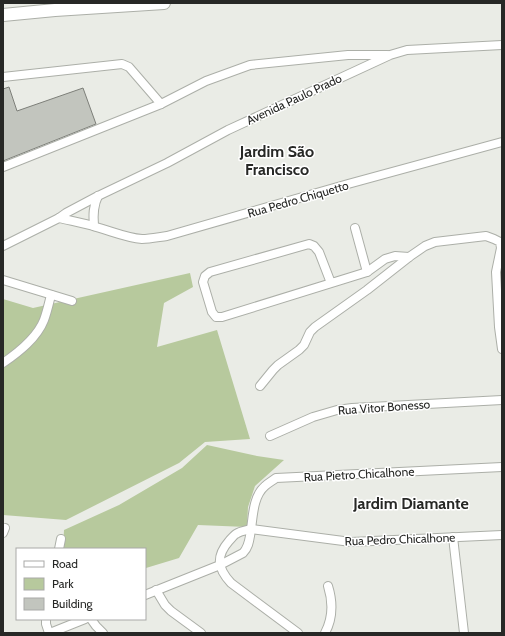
<svg xmlns="http://www.w3.org/2000/svg" width="505" height="636" font-family="Cabin,sans-serif">
<style>
.green{fill:#b7c99d}
.building{fill:#c2c5be;stroke:#7d7f79}
.lines{fill:none;stroke-linecap:round;stroke-linejoin:round}
.minor-casing{stroke:#acafa8;stroke-width:10}
.highway-casing{stroke:#acafa8;stroke-width:14}
.minor{stroke:#fff;stroke-width:8}
.highway{stroke:#fff;stroke-width:12}
.labels{text-anchor:middle;dominant-baseline:central;stroke-width:3;stroke-linejoin:round;paint-order:stroke}
.street-label{font-size:12px;fill:#272826;stroke:#fff}
.district-label{font-size:16px;font-weight:bold;fill:#272826;stroke:#fff}
</style>
<rect width="100%" height="100%" fill="#eaece6"/>
<!-- green -->
<g class="green">
<polygon points="190,273 193,287 164,303 157,347 217,330 250,439 205,442 179,463 66,520 3,515 3,299 33,308"/>
<polygon points="207,445 257,456 284,460 255,486 248,507 247,527 198,525 179,558 146,568 145,570 145,549 63,549 64,530 119,505 182,468"/>
</g>
<!-- building -->
<polygon class="building" points="9,87 17,111 83,88 96,124 3,161 3,89"/>
<g class="lines">
<defs>
<g id="minor">
<polyline points="3,77 122,64 129,67 161,104"/>
<polyline points="3,167 161,104 206,81 250,65 348,55 387,55"/>
<path d="M59,218C71,221 84,223 96,227C111,231 127,238 142,239C150,239 159,237 167,236L348,184L502,142"/>
<path d="M94,226C93,215 93,206 98,196"/>
<polyline points="355,228 367,272"/>
<polyline points="3,246 59,218 66,213 98,196 167,163 228,130 390,55 407,50 502,45"/>
<polyline points="3,280 72,301"/>
<polyline points="331,283 319,252 314,246 309,244 210,272 205,276 203,282 212,312 216,317 222,317 367,272 385,259 395,256 409,257"/>
<path d="M3,363C19,352 37,338 44,320C47,312 49,303 51,295"/>
<polyline points="260,386 273,370 278,365 299,350 304,345 310,332 315,327 367,290 409,257 425,246 435,242 486,236 494,239 500,242 501,248 496,272 499,327 502,349"/>
<polyline points="270,436 313,417 337,410 352,408 502,400"/>
<polyline points="3,533 5,528"/>
<polyline points="453,537 464,633"/>
<polyline points="59,549 61,539"/>
<polyline points="156,590 165,605 171,611 201,633"/>
<path d="M145,595L220,565L243,553C248,548 249,542 250,536C253,520 252,497 265,486C268,483 272,481 276,478L502,467"/>
<polyline points="46,619 46,624 49,633"/>
<polyline points="91,619 96,626 103,633"/>
<polyline points="50,633 85,619"/>
<path d="M298,633L231,583C217,568 216,556 229,541C231,539 234,535 236,534C240,531 247,530 251,529L351,542L502,535"/>
<path d="M325,633C333,618 333,602 328,586"/>
</g>
<polyline id="highway" points="3,15 55,10 164,3"/>
</defs>
<!-- minor casing -->
<use href="#minor" class="minor-casing"/>
<!-- highway casing -->
<use href="#highway" class="highway-casing"/>
<!-- minor -->
<use href="#minor" class="minor"/>
<!-- highway -->
<use href="#highway" class="highway"/>
</g>
<g class="labels">
<!-- street labels -->
<g class="street-label">
<text transform="translate(294 99) rotate(-25)">Avenida Paulo Prado</text>
<text transform="translate(298 199) rotate(-16)">Rua Pedro Chiquetto</text>
<text transform="translate(384 407) rotate(-4)">Rua Vitor Bonesso</text>
<text transform="translate(359 474) rotate(-3)">Rua Pietro Chicalhone</text>
<text transform="translate(400 539) rotate(-2)">Rua Pedro Chicalhone</text>
</g>
<!-- district labels -->
<g class="district-label">
<text x="277" y="151">Jardim São<tspan x="277" dy="18">Francisco</tspan></text>
<text x="411" y="503">Jardim Diamante</text>
</g>
</g>
<!-- border -->
<rect width="505" height="636" fill="none" stroke="#272826" stroke-width="8"/>
<!-- legend -->
<rect x="16" y="548" width="130" height="72" fill="#ffffff" stroke="#a9a9a8"/>
<rect x="24" y="561" width="20" height="6" fill="#ffffff" stroke="#a9a9a8"/>
<text x="52" y="568" font-size="12" fill="#272826">Road</text>
<rect x="24" y="578" width="20" height="12" fill="#b7c99d" stroke="#a9a9a8"/>
<text x="52" y="588" font-size="12" fill="#272826">Park</text>
<rect x="24" y="598" width="20" height="12" fill="#c2c5be" stroke="#a9a9a8"/>
<text x="52" y="608" font-size="12" fill="#272826">Building</text>
</svg>
